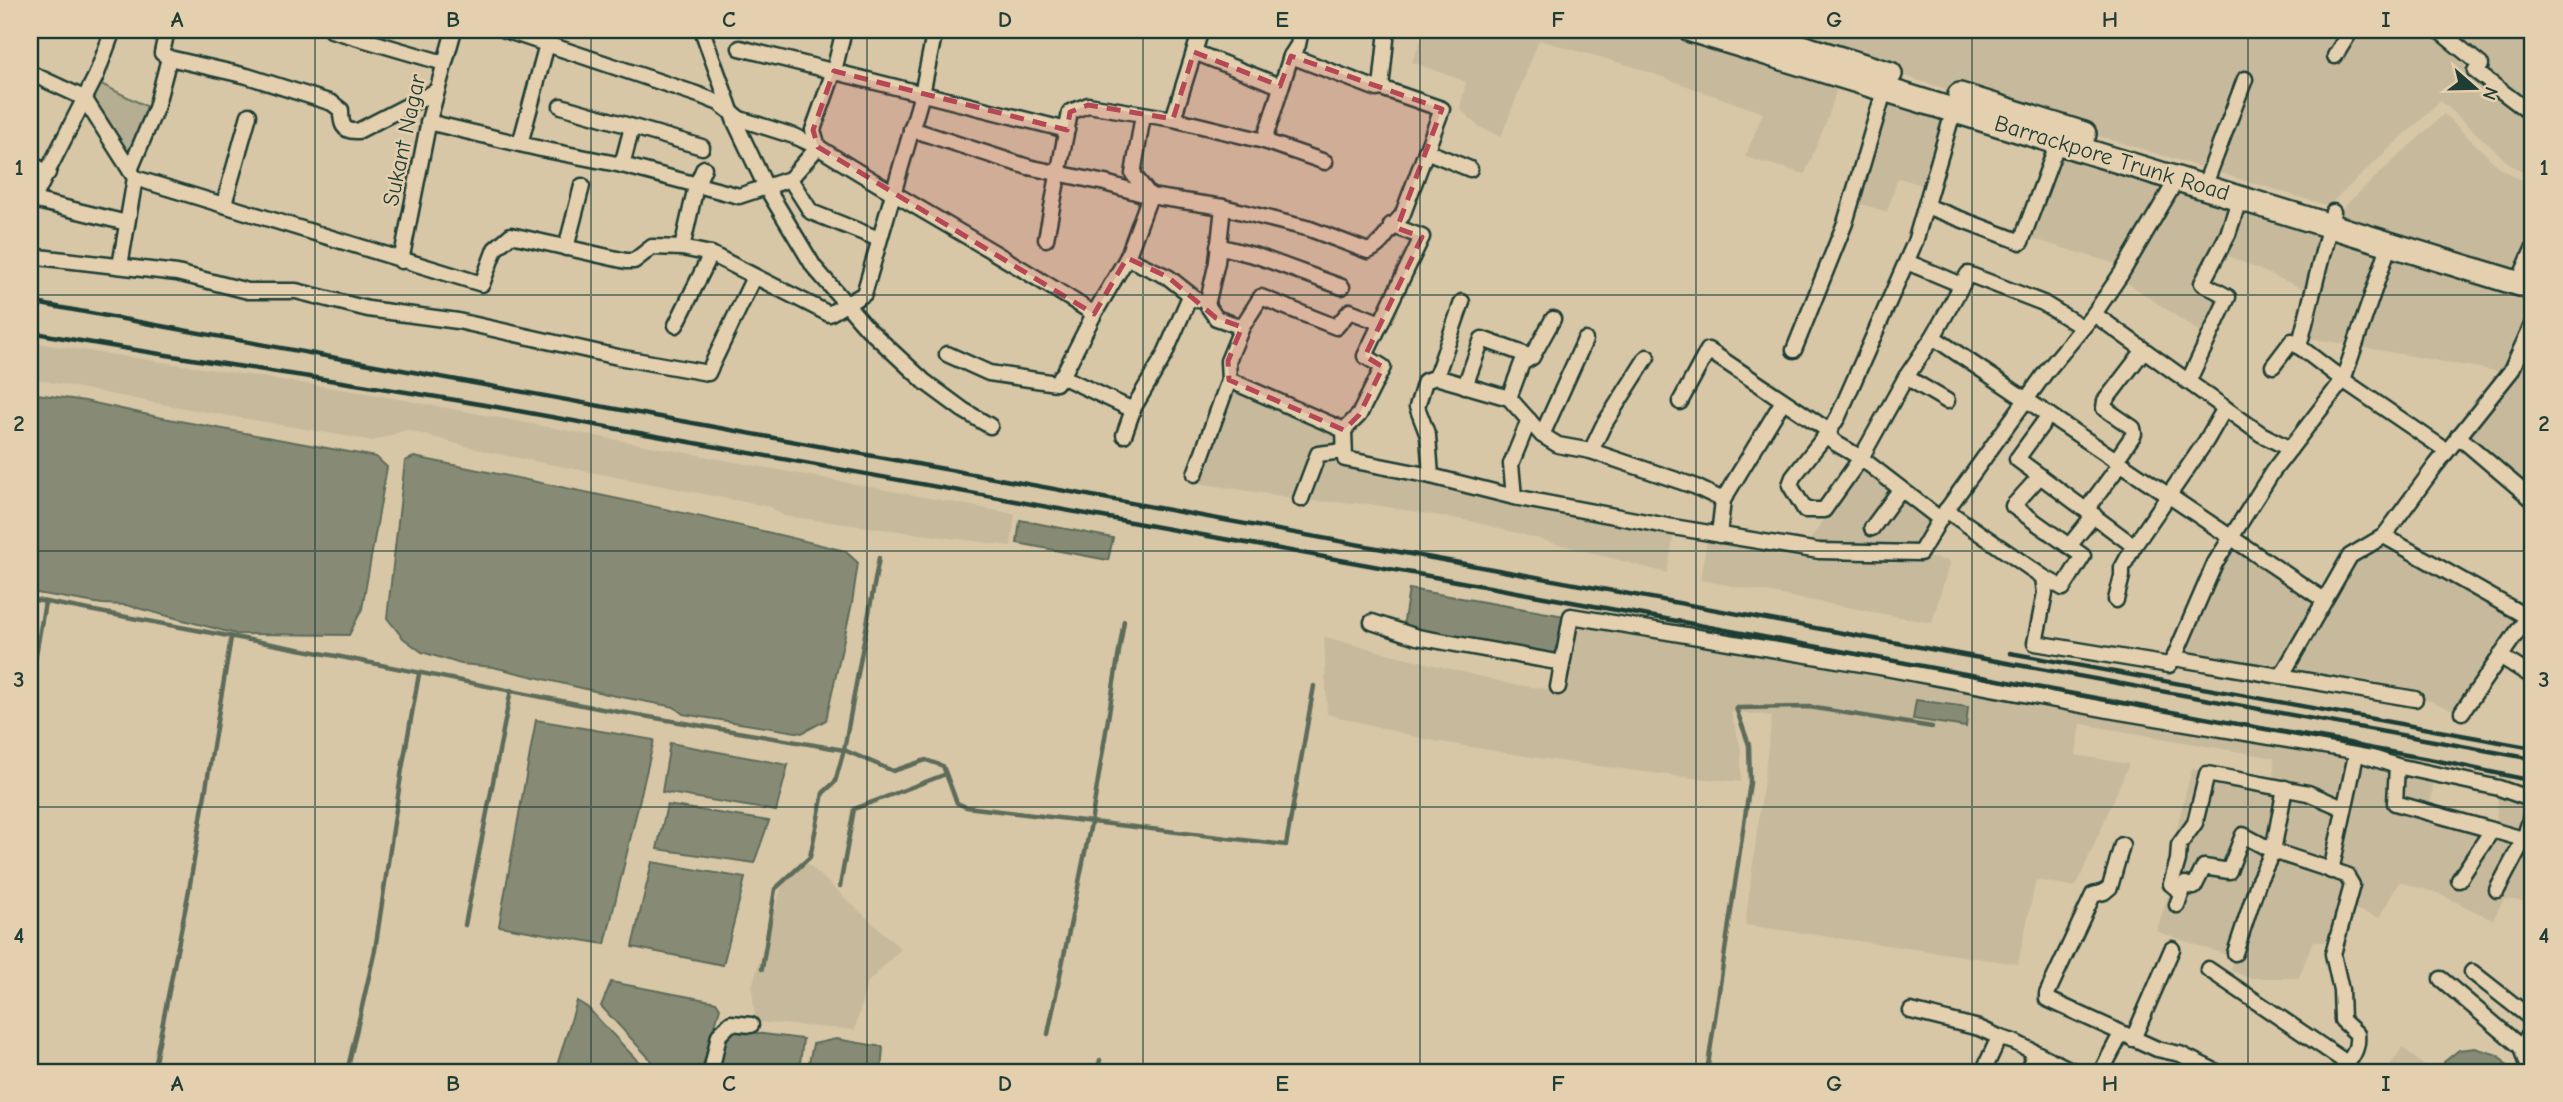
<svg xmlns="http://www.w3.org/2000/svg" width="2563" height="1102" font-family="'Comic Neue',sans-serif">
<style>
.built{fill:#c7ba9c}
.green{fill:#b6ae92;stroke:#6a7663;stroke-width:2}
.water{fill:#878b74;stroke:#5d6c5a;stroke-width:2}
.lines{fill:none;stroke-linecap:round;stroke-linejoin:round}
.stream{stroke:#5d6c5a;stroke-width:4.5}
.street-casing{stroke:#1f3d34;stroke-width:19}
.primary-casing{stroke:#1f3d34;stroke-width:28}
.street{stroke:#e4d0ae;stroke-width:14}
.primary{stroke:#e4d0ae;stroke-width:23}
.rail{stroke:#1f3d34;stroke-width:4.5}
.marked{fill:#b64755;fill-opacity:0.2;stroke:#b64755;stroke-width:5;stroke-dasharray:14 9;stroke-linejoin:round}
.grid{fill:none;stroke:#1f3d34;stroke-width:2;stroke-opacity:0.55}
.labels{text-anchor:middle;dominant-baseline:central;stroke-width:5;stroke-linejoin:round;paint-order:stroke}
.street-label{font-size:23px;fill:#1f3d34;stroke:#e4d0ae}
.neatline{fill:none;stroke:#1f3d34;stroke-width:2.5}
.grid-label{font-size:23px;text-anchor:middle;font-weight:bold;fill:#1f3d34}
</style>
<rect width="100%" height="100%" fill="#d8c7a7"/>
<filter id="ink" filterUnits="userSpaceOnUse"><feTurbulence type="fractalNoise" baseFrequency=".0143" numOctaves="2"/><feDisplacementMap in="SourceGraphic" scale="14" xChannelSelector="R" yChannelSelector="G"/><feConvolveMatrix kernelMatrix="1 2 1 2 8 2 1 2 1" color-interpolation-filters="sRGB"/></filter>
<g filter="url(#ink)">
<!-- built -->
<g class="built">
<polygon points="1425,30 1712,30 1842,70 1829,115 1805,174 1745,157 1763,113 1634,67 1539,40 1501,137 1479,127 1460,109 1466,82 1412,62"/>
<polygon points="1753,30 2533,30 2533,179 2511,165 2441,101 2328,206"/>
<polygon points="1891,87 1952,104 1925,186 1898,178 1887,212 1857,203"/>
<polygon points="2444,114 2501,169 2533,187 2533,248 2521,276 2533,280 2533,316 2507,373 2304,337 2340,210"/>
<polygon points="2065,138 2175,170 2122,266 2030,238"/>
<polygon points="2186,174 2327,216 2308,291 2217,251 2200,284 2224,297 2207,337 2120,278"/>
<polygon points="2533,333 2533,493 2467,439"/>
<polygon points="30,342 361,392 1015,514 1011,546 784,516 770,507 487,452 406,430 373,441 155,403 30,378"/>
<polygon points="1230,386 1340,432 1343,463 1674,534 1667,573 1475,522 1369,504 1312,501 1198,483"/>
<polygon points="1860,463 1935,520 1914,555 1950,561 1932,623 1700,580 1707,538 1802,552"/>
<polygon points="2385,540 2520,618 2459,712 2416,696 2181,654 2218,569 2232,545 2327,605 2354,558"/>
<polygon points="1574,620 2348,756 2347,773 2322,873 2344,881 2334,927 2329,943 2313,941 2299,978 2250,978 2231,971 2232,957 2156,931 2169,893 2163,883 2192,768 2273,780 2274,758 2081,724 2076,755 2129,764 2076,887 2036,880 2018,964 1745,925 1772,716 1731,712 1741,748 1741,782 1682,777 1537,758 1428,740 1327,714 1324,637 1510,684 1555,690"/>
<polygon points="2360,761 2434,779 2428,819 2495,836 2498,795 2533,804 2533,893 2529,902 2504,899 2493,920 2437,893 2399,882 2379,918 2349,907 2357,880 2332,867"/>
<polygon points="807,863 901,949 867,983 855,1030 755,1022 752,986 782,885"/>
<polygon points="2403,1047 2431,1072 2385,1072"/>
</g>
<!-- green -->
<polygon class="green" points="97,82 152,109 129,163 89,99"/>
<!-- water -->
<g class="water">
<polygon points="30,393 85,401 158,417 376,457 387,467 362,609 349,635 236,634 126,605 102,604 30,592"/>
<path d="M414,457C558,486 702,515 845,551L858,563L852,603L826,720L802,733L683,714L674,707L611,695L493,667L461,664L422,652L403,638L387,618L405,461Z"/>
<polygon points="1020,520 1113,538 1108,560 1017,543"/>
<polygon points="1409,589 1565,616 1558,655 1403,627"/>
<polygon points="1916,700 1968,707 1966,727 1913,719"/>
<polygon points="536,720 654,740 605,944 499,926"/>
<polygon points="670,743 788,765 776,811 662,792"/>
<polygon points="667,805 769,821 754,863 657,849"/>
<polygon points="652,862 745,878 723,965 632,947"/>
<polygon points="611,982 716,1002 720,1008 701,1072 662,1072 601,1006"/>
<polygon points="577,1001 587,1007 648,1072 555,1072"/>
<polygon points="731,1030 803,1039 799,1072 717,1072 719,1060"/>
<polygon points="836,1039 883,1047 881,1072 807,1072 813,1044"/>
<polygon points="2475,1048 2498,1055 2513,1072 2443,1072 2444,1062 2459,1050"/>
</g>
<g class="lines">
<!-- stream -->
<g class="stream">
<polyline points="30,599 336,656 602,709 844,750 893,771 926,760 943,766 957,803 966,807 1286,845 1314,686"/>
<polyline points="30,689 45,602"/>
<polyline points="840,886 854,809 946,774"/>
<polyline points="465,925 511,690"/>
<polyline points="762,969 775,889 810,857 823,793 835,782 844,750 879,558"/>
<polyline points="1048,1034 1091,823 1124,621"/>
<polyline points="153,1072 189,890 231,638"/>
<polyline points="347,1072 375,950 402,769 419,674"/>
<polyline points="1097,1072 1100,1060"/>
<polyline points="1707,1072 1750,783 1749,745 1736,708 1809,707 1932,727"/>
</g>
<defs>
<g id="street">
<polyline points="331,30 444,63"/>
<polyline points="702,30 735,122 766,187 814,267 867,328 925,382 963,410 990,426"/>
<path d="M844,30L834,71L813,130L818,147C909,205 1004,255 1094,314L1127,258L1150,196L1133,174L1143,115"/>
<polyline points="2438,30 2481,65"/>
<polyline points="740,48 1067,130"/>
<polyline points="1194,52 1280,86"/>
<polyline points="1291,56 1298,45 1301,30"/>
<polyline points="2335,56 2351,30"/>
<path d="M169,58L247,76L332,103L341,110C341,123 342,132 358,131L436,91"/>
<polyline points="2475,71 2533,115"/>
<polyline points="30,73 84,98 135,178 120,266"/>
<polyline points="1381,88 1387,30"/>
<polyline points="561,106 702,147"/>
<polyline points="1173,119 1201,30"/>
<polyline points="428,122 541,149 622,165 739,196 790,179 818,147 794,136 740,119 719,103 699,95 505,30"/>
<path d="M911,129L1028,167L1105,183L1150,196L1223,207L1310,229L1368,251C1383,246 1390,226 1402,216L1442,109L1381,88L1377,89L1291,56L1264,141"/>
<polyline points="520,144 547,44"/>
<polyline points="1426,151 1470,169"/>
<polyline points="30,163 48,173"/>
<polyline points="622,165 632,127"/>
<polyline points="130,170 156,108 169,58 162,53 167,30"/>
<polyline points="135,178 482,284 495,249 511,235 626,261 634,261 652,247 682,248 711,254 829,314 864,294 922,94 935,30"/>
<polyline points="790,179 811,212 879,239"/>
<polyline points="2204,187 2245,79"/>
<polyline points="33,200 127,223"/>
<polyline points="224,204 249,115"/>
<polyline points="30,206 96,76 113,30"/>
<polyline points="1926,206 2021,242 2058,142"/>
<polyline points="1223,207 1217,262 1207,305 1216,318 1242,327 1228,361 1229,380 1344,430 1345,459 1431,476 1514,497 1667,526 1819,551 1920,553 1940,519 2046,372 2094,314 2121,274 2177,179"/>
<polyline points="1046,239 1070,112 1088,105 1173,119 1264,141 1325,162"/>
<polyline points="2390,243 2343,380 2273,471 2215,563 2174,658 2415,699"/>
<polyline points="1218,246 1257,256 1342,287"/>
<polyline points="566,248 582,186"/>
<polyline points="682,248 696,186 704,168"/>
<polyline points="30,256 177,273 248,291 296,291 368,309 458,321 618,357 708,373 754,277"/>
<polyline points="1127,258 1168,277 1197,300"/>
<polyline points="401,261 429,120 454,30"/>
<polyline points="1907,262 1962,285"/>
<polyline points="2523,272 2533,249"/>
<polyline points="2094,314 2261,434 2290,449"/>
<polyline points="676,325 711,254"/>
<polyline points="1242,327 1261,297 1336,327 1350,311 1381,323"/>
<polyline points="1933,337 1968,274 2043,303 2082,327"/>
<polyline points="2299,347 2333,212"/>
<polyline points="1794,350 1845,223 1885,88"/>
<polyline points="947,354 989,373 1056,383 1064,373 1094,314"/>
<polyline points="2273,366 2292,341 2343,380 2447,451"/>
<polyline points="1061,376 1133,410"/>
<polyline points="1436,377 1462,302"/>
<polyline points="1906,377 1947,401"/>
<polyline points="2188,382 2228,297 2202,283 2228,234 2240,197"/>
<polyline points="1465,386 1482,339 1532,357"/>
<polyline points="1509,398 1522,363 1532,357 1553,319"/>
<polyline points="1680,402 1708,350 1829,431 1838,417 1915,242 1954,109"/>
<polyline points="1344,430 1359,415 1383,367 1365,356 1422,237 1391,225"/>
<polyline points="1124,435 1134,407 1164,356 1190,296"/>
<polyline points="1542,435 1585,340"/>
<polyline points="2458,436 2533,500"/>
<polyline points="1591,451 1603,426 1647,357"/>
<polyline points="2116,460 2134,434 2133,428 2104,408 2105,401 2144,350"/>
<polyline points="1195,474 1229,380"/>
<polyline points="1431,476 1428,436 1417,407 1425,381 1436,377 1509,398 1542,435 1558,445 1591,451 1694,486 1723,500"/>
<polyline points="2040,476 2134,546"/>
<polyline points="1514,497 1511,464 1529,420"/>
<polyline points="1301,499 1318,454 1344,451"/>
<polyline points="2087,509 2121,463"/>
<polyline points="1946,510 2043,577 2063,588 2083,556 2013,506 2040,476 2017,459 2049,415"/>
<polyline points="1940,519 1861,458 1837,444 1831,439 1829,431 1793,477 1790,485 1805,510 1824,510 1861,458 1906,377 1933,337 2324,600"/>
<polyline points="1872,528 1900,490"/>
<polyline points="1719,535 1723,500 1783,401"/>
<polyline points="2384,536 2527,617"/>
<polyline points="2069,546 2094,515"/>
<polyline points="2043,577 2045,593 2035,643 2169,665 2174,658"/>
<polyline points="2116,600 2122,576 2122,568 2134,546 2206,441 2225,408"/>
<polyline points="1372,622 1417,637 1562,663"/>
<polyline points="2500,656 2533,677"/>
<polyline points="2282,675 2350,556 2384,536 2436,465 2511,371 2533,323"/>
<polyline points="1558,687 1571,616 1880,667 2114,711 2348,750 2397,766 2499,788 2533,800"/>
<polyline points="2462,712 2533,609"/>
<polyline points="2397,766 2395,803 2492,830"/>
<polyline points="2122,845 2110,887 2104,892 2093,895 2047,994 2047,999 2157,1049 2180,1054 2217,1072"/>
<polyline points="2331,871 2356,755"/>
<polyline points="2459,880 2492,830 2533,842"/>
<polyline points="2497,890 2524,839 2533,810"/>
<polyline points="2182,893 2171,884 2178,860 2179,845 2195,823 2207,774 2308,793 2343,808"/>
<path d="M2177,905L2185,884L2194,887L2204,867L2229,871L2243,835L2273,851L2346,875L2352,885L2333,954L2341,990L2342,1020L2357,1034C2359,1051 2350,1060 2340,1072"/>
<polyline points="2235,953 2259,880 2273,851 2285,788"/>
<polyline points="2208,969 2347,1063"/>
<polyline points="2472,972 2533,1020"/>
<polyline points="2441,979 2521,1047 2529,1072"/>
<polyline points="1911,1011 1979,1028 2001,1038"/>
<polyline points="2133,1039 2172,949"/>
<polyline points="2521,1047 2533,1029"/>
<polyline points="711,1072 719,1035 731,1023 751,1025"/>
<polyline points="1983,1072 1995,1046 2001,1038 2014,1042 2075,1072"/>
<polyline points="2027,1072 2035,1053"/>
<polyline points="2101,1072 2121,1034"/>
</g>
<g id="primary">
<polyline points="1691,30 2533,288"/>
<polyline points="1775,39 1890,74"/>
<polyline points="1960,95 2084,134"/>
</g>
</defs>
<!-- street casing -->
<use href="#street" class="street-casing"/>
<!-- primary casing -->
<use href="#primary" class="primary-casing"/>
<!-- street -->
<use href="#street" class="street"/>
<!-- primary -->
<use href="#primary" class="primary"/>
<!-- rail -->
<g class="rail">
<polyline points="30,302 2533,759"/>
<path d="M30,332C187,361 345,380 502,408C1147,523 1790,642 2434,760L2533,781"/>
<polyline points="2010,653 2533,748"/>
</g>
</g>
</g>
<!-- marked area -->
<path class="marked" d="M1194,52L1280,86L1291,56L1442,109L1397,228L1422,237L1365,356L1383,367L1359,415L1344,430L1229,380L1228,361L1242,327L1216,318L1168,277L1127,258L1094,314L818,147L813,130L834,71L1067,130L1070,112L1088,105L1173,119Z"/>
<!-- grid -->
<path class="grid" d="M315,30V1072M591,30V1072M867,30V1072M1143,30V1072M1420,30V1072M1696,30V1072M1972,30V1072M2248,30V1072M30,295H2533M30,551H2533M30,807H2533"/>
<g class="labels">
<!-- street labels -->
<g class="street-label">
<text transform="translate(404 140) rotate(-78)">Sukant Nagar</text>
<text transform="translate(2112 158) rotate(17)">Barrackpore Trunk Road</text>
</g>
</g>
<!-- margin -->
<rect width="2563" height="1102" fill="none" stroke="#e4d0ae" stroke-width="77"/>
<!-- north arrow -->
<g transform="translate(2475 88) rotate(110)" stroke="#e4d0ae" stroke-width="5" paint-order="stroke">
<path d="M0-5L12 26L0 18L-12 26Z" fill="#1f3d34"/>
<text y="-10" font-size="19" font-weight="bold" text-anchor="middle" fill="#1f3d34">N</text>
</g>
<rect x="38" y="38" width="2486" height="1026" class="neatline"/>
<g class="grid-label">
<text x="177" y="27">A</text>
<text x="453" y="27">B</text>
<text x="729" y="27">C</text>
<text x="1005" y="27">D</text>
<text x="1282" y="27">E</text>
<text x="1558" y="27">F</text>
<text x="1834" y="27">G</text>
<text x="2110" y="27">H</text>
<text x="2386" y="27">I</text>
<text x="19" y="175">1</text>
<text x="2544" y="175">1</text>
<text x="19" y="431">2</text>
<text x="2544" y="431">2</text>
<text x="19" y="687">3</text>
<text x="2544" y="687">3</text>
<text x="19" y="943">4</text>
<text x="2544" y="943">4</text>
<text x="177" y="1091">A</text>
<text x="453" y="1091">B</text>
<text x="729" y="1091">C</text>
<text x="1005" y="1091">D</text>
<text x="1282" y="1091">E</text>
<text x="1558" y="1091">F</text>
<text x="1834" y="1091">G</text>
<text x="2110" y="1091">H</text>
<text x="2386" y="1091">I</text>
</g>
</svg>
